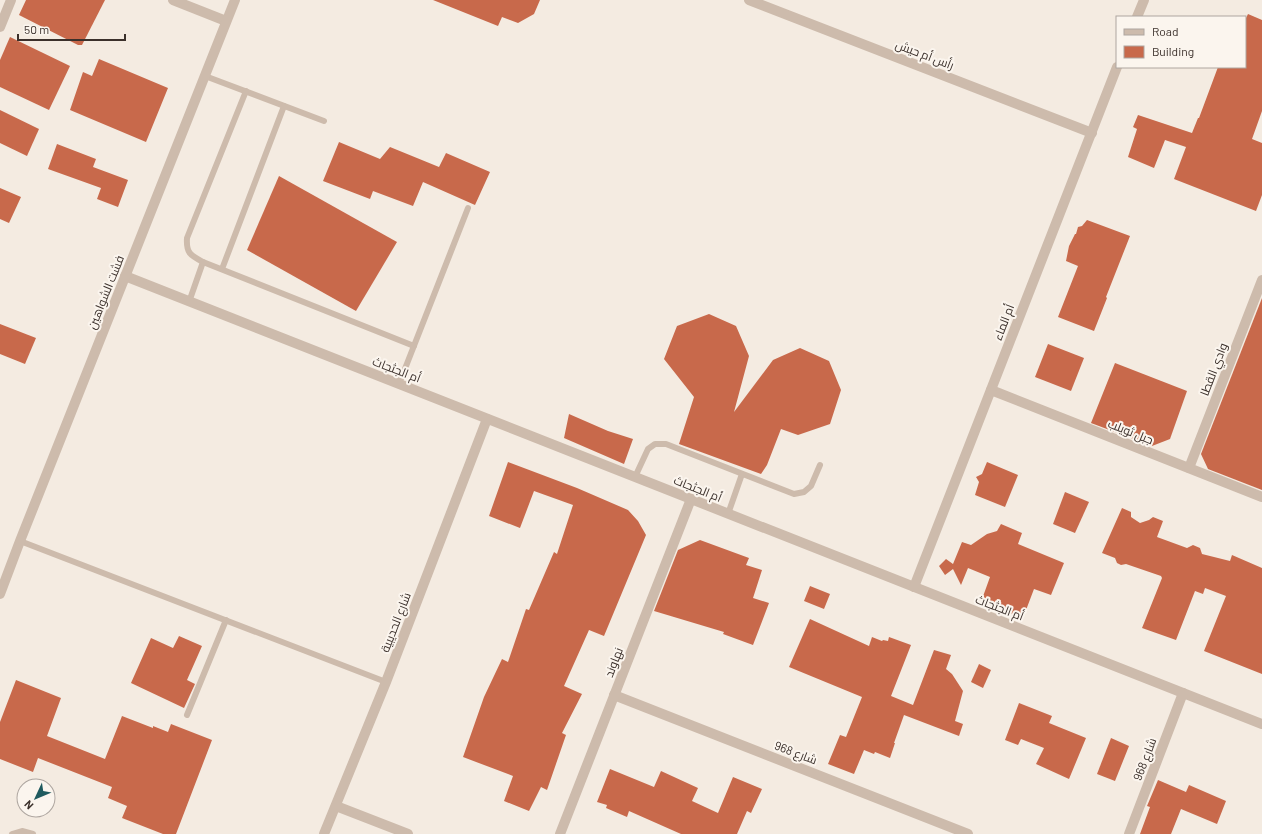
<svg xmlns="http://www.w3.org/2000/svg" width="1262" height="834" font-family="Barlow,Cairo,sans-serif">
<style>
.building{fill:#c8694b}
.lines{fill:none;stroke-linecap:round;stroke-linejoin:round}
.service{stroke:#cdbbac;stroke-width:6}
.minor{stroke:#cdbbac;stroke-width:10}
.labels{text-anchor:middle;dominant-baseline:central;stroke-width:4;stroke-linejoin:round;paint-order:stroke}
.street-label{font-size:12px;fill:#3b302b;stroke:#fbf5ee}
</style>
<rect width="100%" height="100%" fill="#f4ebe1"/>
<!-- building -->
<g class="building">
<polygon points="26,0 105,0 82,45 78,45 19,15"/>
<polygon points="433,0 540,0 534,14 518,23 502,17 498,26"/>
<polygon points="1248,14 1262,20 1262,111 1252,139 1262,143 1262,195 1256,211 1174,179 1186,147 1165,140 1154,168 1128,157 1137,129 1133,127 1138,115 1192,133 1198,118 1199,118 1218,67 1245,67 1245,20"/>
<polygon points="10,37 70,66 49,110 0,87 0,60"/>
<polygon points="99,59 168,88 146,142 70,110 83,72 92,76"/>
<polygon points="0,110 39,129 27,156 0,143"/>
<polygon points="339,142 380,159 390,147 439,167 446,153 490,172 475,205 423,182 413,206 373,191 370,199 323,181"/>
<polygon points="57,144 96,159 93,167 128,180 118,207 97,199 101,188 48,169"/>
<polygon points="279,176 397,242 356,311 247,250"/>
<polygon points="0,188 21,197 9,223 0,219"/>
<polygon points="1087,220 1130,236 1106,297 1107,298 1094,331 1058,317 1078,266 1066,261 1069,246 1075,234 1076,234 1078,227 1082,226"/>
<polygon points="1262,298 1262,490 1208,469 1201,454"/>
<polygon points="709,314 736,326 749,356 734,412 773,360 800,348 829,361 841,390 830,424 798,435 781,429 767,465 761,474 679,444 694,397 664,359 677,326"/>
<polygon points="0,324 36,338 25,364 0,354"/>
<polygon points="1048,344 1084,358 1071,391 1035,377"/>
<polygon points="1115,363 1187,391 1170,439 1152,446 1091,423"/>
<polygon points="569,414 608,431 633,439 624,464 564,438"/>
<polygon points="508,462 577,488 628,510 638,521 646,535 604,636 589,630 564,686 582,694 562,733 566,735 547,790 541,787 529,811 504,801 513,776 463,757 484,697 502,659 508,662 526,609 529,610 554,552 557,554 573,505 534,491 520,528 489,516"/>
<polygon points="987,462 1018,475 1005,507 975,495 979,482 976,477 982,474"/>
<polygon points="1065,492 1089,502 1075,533 1053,524"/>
<polygon points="1122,508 1131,512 1131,517 1140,523 1149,520 1153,517 1163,521 1157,537 1187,548 1193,545 1200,548 1202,554 1230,561 1232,555 1262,568 1262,674 1204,651 1226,596 1205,588 1203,594 1195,591 1176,640 1142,628 1162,578 1161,576 1126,564 1121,565 1117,563 1115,558 1102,553"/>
<polygon points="1001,524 1022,533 1018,544 1064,563 1051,595 1034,589 1023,618 981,602 990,577 968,568 961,585 953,569 945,575 939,566 946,559 953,564 962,542 971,545 987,534 997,531"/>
<polygon points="700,540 749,558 746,565 762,570 753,598 769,603 753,645 723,634 724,632 654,611 678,550"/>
<polygon points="810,586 830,594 824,609 804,601"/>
<polygon points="810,619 869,646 872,637 882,641 883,640 888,641 889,637 911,645 891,696 913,705 934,650 951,655 946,669 952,674 963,691 955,721 963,724 959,736 904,715 894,743 895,743 890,758 875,752 874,754 864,750 854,774 828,764 840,735 846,737 862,697 789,667"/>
<polygon points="179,636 202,646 187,680 195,684 184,708 131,683 151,638 173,648"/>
<polygon points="979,664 991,670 983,688 971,682"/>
<polygon points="16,680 61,698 47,736 105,759 122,716 153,728 153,726 168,732 171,724 212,740 176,834 163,834 122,818 127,806 108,798 112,787 38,758 33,772 0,759 0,722"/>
<polygon points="1019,703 1052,716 1049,723 1086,738 1069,779 1036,764 1044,748 1021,739 1018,745 1005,740"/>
<polygon points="1111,738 1129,746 1115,781 1097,774"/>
<polygon points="610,769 654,787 661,771 698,788 692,801 718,813 733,777 762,789 751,813 747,811 737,834 681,834 629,811 627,817 606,808 607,805 597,802"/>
<polygon points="1158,780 1186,792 1189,785 1226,801 1217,824 1181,809 1171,834 1140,834 1150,807 1147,806"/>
</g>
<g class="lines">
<!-- service -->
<g class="service">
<polyline points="205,76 324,121"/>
<path d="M246,91L187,238C186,253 190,255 203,262L414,346"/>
<polyline points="222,269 284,106"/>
<polyline points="189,302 203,262"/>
<polyline points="399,384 468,208"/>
<polyline points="635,477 648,449 655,444 666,444 794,494 804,492 811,486 820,465"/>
<polyline points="728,514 742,474"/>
<polyline points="20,541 386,682"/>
<polyline points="187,715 226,620"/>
<polyline points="12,834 22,831 33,834"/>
</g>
<!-- minor -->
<g class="minor">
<polyline points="173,0 226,21"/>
<polyline points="749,0 1092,133"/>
<polyline points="1137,17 1144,0"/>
<polyline points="0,27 11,0"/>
<polyline points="125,276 1262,724"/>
<polyline points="991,390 1262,497"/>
<polyline points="1189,468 1262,280"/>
<polyline points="914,587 1117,67"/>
<polyline points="0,594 20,541 235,0"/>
<polyline points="614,695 968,834"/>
<polyline points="336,806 408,834"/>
<polyline points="324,834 386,682 487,419"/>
<polyline points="560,834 691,499"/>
<polyline points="1129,834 1183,693"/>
</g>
</g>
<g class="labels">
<!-- street labels -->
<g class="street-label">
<text transform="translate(925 54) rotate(21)">رأس أم حيش</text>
<text transform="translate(105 292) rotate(-68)">فشت الشواهين</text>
<text transform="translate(1003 322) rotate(-69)">أم الماء</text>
<text transform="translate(397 369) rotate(21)">أم الجثجاث</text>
<text transform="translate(1213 369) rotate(-69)">وادي القطا</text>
<text transform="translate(1131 431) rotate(22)">جبل ثويلب</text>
<text transform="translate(698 488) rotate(22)">أم الجثجاث</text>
<text transform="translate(1000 607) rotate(21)">أم الجثجاث</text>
<text transform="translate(395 622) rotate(-69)">شارع الحديبية</text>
<text transform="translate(613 662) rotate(-69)">نهاوند</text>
<text transform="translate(796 752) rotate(21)">شارع 968</text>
<text transform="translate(1144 759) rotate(-69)">شارع 968</text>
</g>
</g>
<!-- legend -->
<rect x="1116" y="16" width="130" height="52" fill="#fbf5ee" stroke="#aea6a0"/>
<rect x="1124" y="29" width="20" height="6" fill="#cdbbac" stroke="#aea6a0"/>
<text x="1152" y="36" font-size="12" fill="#3b302b">Road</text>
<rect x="1124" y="46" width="20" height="12" fill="#c8694b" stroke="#aea6a0"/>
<text x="1152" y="56" font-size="12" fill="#3b302b">Building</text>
<!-- north arrow -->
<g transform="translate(36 798) rotate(226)"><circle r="19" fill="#fbf5ee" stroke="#aea6a0"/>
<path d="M0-3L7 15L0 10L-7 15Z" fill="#1f5a5e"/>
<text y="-6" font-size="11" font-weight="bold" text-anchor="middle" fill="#3b302b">N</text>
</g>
<!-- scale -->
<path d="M18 34v6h107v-6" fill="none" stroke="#3b302b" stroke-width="2"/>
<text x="24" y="34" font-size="12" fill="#3b302b" stroke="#fbf5ee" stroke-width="3" paint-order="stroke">50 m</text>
</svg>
